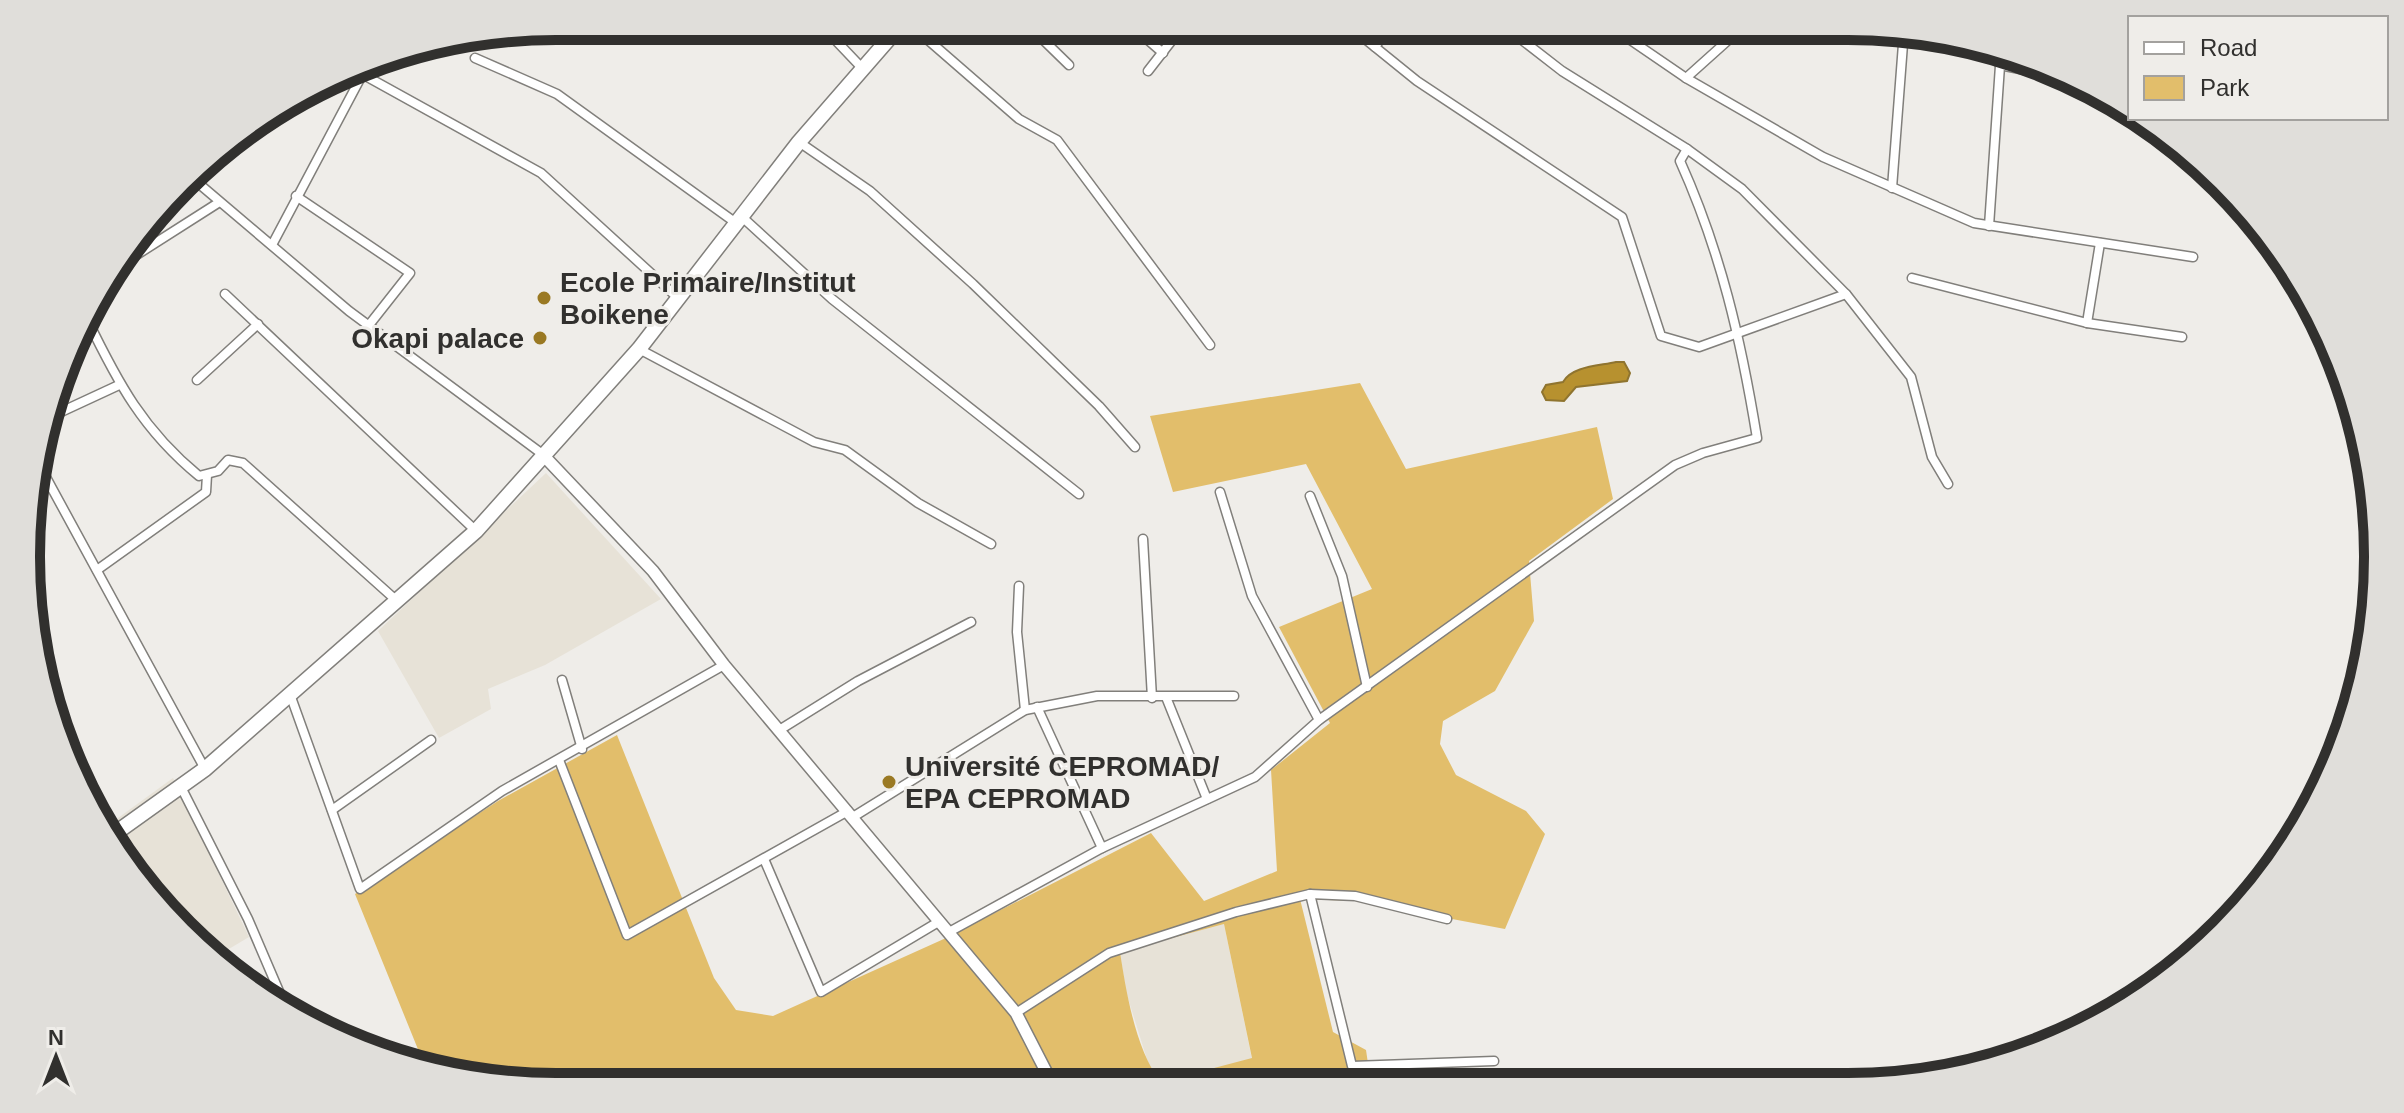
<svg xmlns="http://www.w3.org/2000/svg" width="2404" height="1113" font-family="Helvetica,sans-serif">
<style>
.built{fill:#e7e2d7}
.green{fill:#e2be6b;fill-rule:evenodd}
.water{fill:#b7912f;stroke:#8f742f;stroke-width:2}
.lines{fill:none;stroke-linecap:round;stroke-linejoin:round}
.street-casing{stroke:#817f7b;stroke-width:11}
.secondary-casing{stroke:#817f7b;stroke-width:14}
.highway-casing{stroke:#817f7b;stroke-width:17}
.street{stroke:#fff;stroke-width:8}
.secondary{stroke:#fff;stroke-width:11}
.highway{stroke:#fff;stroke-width:14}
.poi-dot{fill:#9a7923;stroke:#efede9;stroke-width:3}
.labels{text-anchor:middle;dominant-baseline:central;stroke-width:6;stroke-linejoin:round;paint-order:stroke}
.poi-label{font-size:28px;font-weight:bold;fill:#31302e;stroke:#efede9;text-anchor:start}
.rim{fill:none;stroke:#31302e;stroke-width:10}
</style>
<rect width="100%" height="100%" fill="#efede9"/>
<!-- built -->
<g class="built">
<polygon points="546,473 661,599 545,665 488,689 491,709 439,738 378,631"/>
<polygon points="173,778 249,937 212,959 103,829"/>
<polygon points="1224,924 1252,1059 1161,1082 1150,1069 1126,992 1120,952"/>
</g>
<!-- green -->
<path class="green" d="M1360,383L1406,469L1597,427L1613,499L1529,561L1534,621L1495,691L1443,721L1440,744L1456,775L1526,811L1545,834L1505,929L1357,901L1300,899L1333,1032L1366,1050L1371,1084L949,1086C929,1074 912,1072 891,1086L556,1087L453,1077L426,1069L355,894L498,801L617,735L714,978L736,1010L773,1016L946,938L1151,833L1204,901L1277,871L1271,770L1330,723L1279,627L1372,589L1306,464L1173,492L1150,416ZM1224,924L1252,1058L1161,1082C1136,1052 1126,991 1120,952Z"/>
<!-- water -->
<path class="water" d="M1616,362H1624L1630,373L1627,381L1576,387L1564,401L1546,400L1542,392L1546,385L1563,382C1572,366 1599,366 1616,362Z"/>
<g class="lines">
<defs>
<g id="street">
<polyline points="822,26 862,68"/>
<polyline points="912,26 1019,119 1057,140 1210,345"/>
<polyline points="1029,26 1069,65"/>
<polyline points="1132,26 1163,53"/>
<polyline points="1349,26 1417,81 1622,217 1661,336 1699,347 1846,294"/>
<polyline points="1504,26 1562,71 1687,149 1742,189 1846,294 1911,377 1932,457 1948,484"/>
<polyline points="1610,26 1686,78 1823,157 1974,223 2193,257"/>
<polyline points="1713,26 1727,40"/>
<polyline points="1375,47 1389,26"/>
<polyline points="475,58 557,94 736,223"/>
<polyline points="2000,65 2078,81"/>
<polyline points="1148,71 1183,26"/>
<polyline points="362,74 541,173 678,298"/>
<polyline points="1686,78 1744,26"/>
<polyline points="799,142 870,191 973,284 1099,406 1135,447"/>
<polyline points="191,177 349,311 545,456"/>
<polyline points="1892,188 1904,31"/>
<polyline points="296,196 410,273 369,325"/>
<polyline points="741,216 832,299 1079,494"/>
<polyline points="1989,226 2001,51"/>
<polyline points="272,245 369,62"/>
<polyline points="116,268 218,203"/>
<polyline points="1912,278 2087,323 2182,337"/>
<polyline points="225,294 476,531"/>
<path d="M87,319C118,383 143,430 199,476L218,471L228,460L243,463L397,601"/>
<polyline points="2087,323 2100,243"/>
<polyline points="639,349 814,442 845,450 918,503 991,544"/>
<polyline points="197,380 258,324"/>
<polyline points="50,417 119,385"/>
<polyline points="36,459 205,769"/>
<polyline points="1220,492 1252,596 1319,720"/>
<polyline points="1310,496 1342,576 1367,687"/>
<polyline points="1143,539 1152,698"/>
<polyline points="97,570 206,492 207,475"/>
<polyline points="1019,586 1017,632 1025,710"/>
<polyline points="2367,647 2367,662"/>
<polyline points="562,680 582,749"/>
<polyline points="291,697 360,889 502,791 724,665"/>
<polyline points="1166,697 1207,799"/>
<polyline points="1037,707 1102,848"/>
<polyline points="781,729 858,681 971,622"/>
<polyline points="559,760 627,935 848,811"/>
<polyline points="181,787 248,919 284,1003"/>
<polyline points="332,810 431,740"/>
<polyline points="853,817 1025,710 1097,696 1234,696"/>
<polyline points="764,859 821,992 940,921"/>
<polyline points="1310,894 1352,1066 1494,1061"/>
<path d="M949,932L1102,848L1255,777L1319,720L1675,465L1703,453L1757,438C1741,340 1721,252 1680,161L1687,149"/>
<polyline points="1016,1013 1109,953 1236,912 1310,894 1355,896 1447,919"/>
</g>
<polyline id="secondary" points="545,457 653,571 724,665 1016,1013 1053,1085"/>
<polyline id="highway" points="110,837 205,769 476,531 639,349 799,142 900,26"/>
</defs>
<!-- street casing -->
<use href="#street" class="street-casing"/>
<!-- secondary casing -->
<use href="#secondary" class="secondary-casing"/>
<!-- highway casing -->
<use href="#highway" class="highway-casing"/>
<!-- street -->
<use href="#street" class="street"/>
<!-- secondary -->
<use href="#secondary" class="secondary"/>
<!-- highway -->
<use href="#highway" class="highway"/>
</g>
<!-- markers -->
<g class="poi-dot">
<circle cx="544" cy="298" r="8"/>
<circle cx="540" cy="338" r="8"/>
<circle cx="889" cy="782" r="8"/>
</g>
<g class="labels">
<!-- poi labels -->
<g class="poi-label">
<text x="560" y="282">Ecole Primaire/Institut<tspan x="560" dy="32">Boikene</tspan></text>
<text x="524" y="338" text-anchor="end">Okapi palace</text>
<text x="905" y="766">Université CEPROMAD/<tspan x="905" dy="32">EPA CEPROMAD</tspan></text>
</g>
</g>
<!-- crop -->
<path d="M0 0H2404V1113H0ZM556 40H1848A516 516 0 0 1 2364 556V557A516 516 0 0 1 1848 1073H556A516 516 0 0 1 40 557V556A516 516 0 0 1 556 40Z" fill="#e0deda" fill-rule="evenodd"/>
<path class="rim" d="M556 40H1848A516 516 0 0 1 2364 556V557A516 516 0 0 1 1848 1073H556A516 516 0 0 1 40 557V556A516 516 0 0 1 556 40Z"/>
<!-- legend -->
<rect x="2128" y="16" width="260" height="104" fill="#efede9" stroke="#a3a19e" stroke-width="2"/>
<rect x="2144" y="42" width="40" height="12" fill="#ffffff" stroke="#a3a19e" stroke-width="2"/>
<text x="2200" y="56" font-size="24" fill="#31302e">Road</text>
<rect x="2144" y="76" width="40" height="24" fill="#e2be6b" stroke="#a3a19e" stroke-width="2"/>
<text x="2200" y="96" font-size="24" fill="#31302e">Park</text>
<!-- north arrow -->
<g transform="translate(56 1057)" stroke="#efede9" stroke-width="6" paint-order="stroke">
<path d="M0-6L14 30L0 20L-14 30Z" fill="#31302e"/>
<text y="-12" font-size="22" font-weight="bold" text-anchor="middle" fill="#31302e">N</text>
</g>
</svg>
